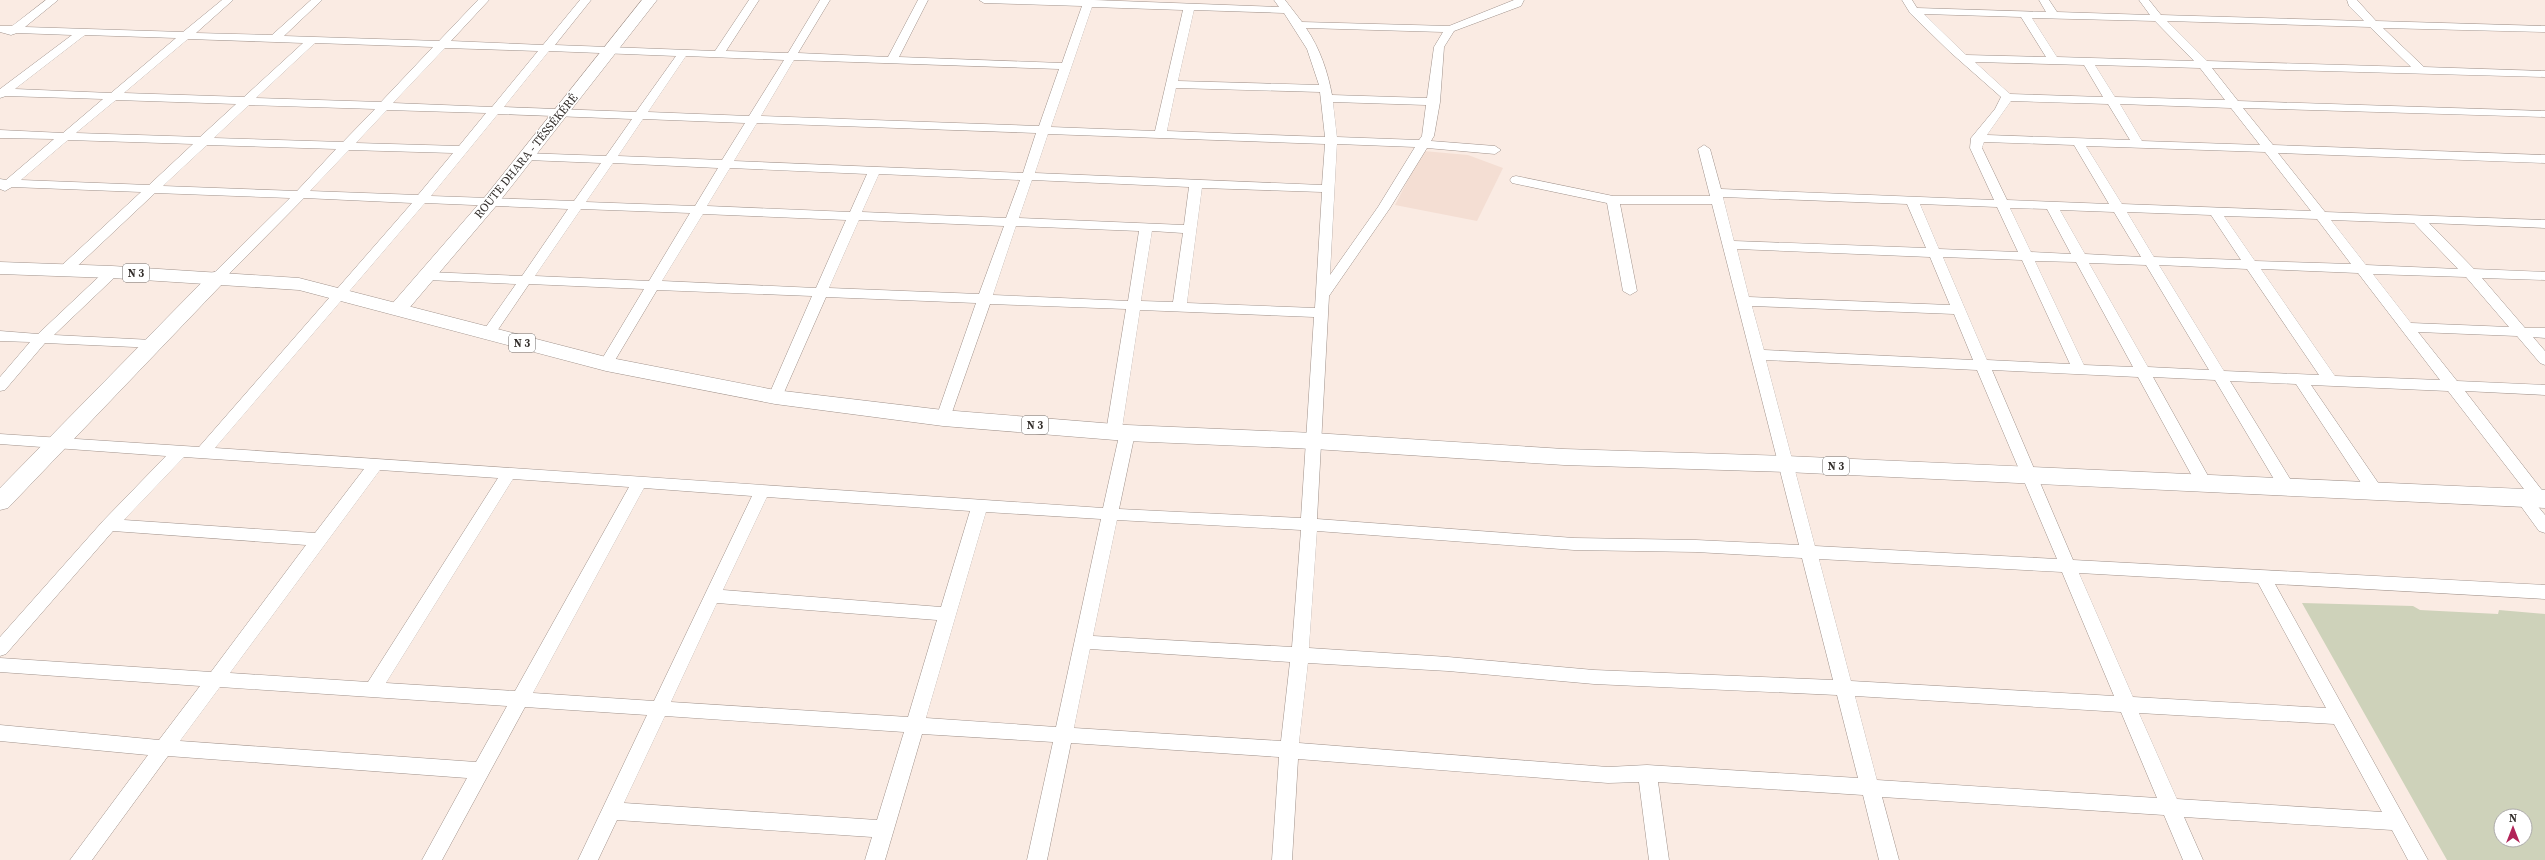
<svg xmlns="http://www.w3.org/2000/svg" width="2545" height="860" font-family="'Source Serif 4',serif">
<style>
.built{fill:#f4ded3}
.green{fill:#ced2ba;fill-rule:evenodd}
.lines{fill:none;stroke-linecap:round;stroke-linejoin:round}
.street-casing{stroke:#a0928b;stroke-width:1}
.secondary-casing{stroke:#a0928b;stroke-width:1}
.primary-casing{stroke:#a0928b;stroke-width:1}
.street{fill:#fff;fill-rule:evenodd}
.secondary{fill:#fff;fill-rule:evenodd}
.primary{fill:#fff;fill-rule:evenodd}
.labels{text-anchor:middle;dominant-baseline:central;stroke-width:3;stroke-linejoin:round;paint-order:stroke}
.shield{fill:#fff;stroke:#706d6b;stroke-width:1}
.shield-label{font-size:11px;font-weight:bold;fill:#332e2b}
.street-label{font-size:12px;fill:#332e2b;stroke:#fff}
</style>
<rect width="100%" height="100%" fill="#faebe3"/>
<!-- built -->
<polygon class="built" points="1423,151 1468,155 1503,168 1477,221 1395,205"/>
<!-- green -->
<path class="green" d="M2302,603L2413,606L2420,610L2498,614L2499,610L2545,614V860H2447ZM2501,816H2525V840H2501Z"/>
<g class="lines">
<defs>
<g id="street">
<path d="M46,0H58L25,27L183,32L222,0H233L196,33L272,35L311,0H322L284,36L439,41L478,0H489L451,41L543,45L580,0H591L555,45L715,51L749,0H759L726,51L788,53L820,0H830L798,53L888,57L918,0H928L899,57L1062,63L1082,6L984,3L979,0H1094L1279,7L1274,0H1285L1302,22L1449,26L1514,0H1524L1521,6L1454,31L1444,47L1440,102L1434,136L1431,141L1495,146L1501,150L1495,154L1427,148L1390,208L1329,296L1317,519L1574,538L1696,540L1799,545L1712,204H1620L1637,291L1630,295L1623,291L1607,203L1512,183L1510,180L1512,177L1516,176L1613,196H1710L1698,149L1704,145L1710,149L1721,189L1994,200L1970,148L1971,138L1995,109L2001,97L1950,52L1910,13L1902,0H1912L1917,8L2046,12L2039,0H2049L2057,12L2150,15L2139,0H2149L2161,15L2364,21L2349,6L2347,0H2357L2376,21L2545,26V32L2383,28L2424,67L2545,71V77L2212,68L2238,101L2545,111V117L2243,108L2273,145L2545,155V163L2278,153L2325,212L2545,220V228L2429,223L2474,269L2545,272V280L2482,278L2525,328H2545V338L2533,337L2545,351V365L2540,363L2517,336L2418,332L2457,381L2545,385V395L2465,391L2545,494V503L2536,504L2545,515V533L2539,531L2515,498L2517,494L2527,493L2448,391L2311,385L2381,487L2383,491L2381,495H2369L2296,384L2230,381L2295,487L2293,491H2281L2215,380L2153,377L2212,483L2210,487H2198L2138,377L1992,370L2073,560L2545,585V599L2275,584L2428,860H2408L2392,830L2184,817L2203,860H2183L2164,815L1882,797L1899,860H1879L1863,795L1658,782L1669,860H1649L1639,782L1608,783L1298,759L1292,860H1272L1279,757L1071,743L1047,860H1027L1053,742L922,734L885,860H865L872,837L617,820L598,860H578L647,715L525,707L442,860H422L467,778L168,756L92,860H70L148,755L0,741V725L159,740L200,686L0,672V658L211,672L306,545L113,531L6,654L0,656V637L103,521L166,456L0,444V434L199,447L412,203L304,198L223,280L218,281L211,277L213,274L290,198L155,193L70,273H60L58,270L60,267L141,192L12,187L5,191L0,189V179L6,180L54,139L0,138V130L63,133L103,99L6,96L0,98V89L72,35L17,33L11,35L0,32V26H12ZM1092,7L1183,10L1155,131L1051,127ZM1194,10L1284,13L1307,49L1319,85L1178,81ZM1924,14L2021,17L2046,57L1966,55ZM2032,18L2155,21L2194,61L2057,57ZM2167,21L2370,27L2411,67L2207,61ZM1306,28L1443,32L1434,47L1427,98L1332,95C1328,73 1320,48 1306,28ZM85,35L176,38L111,93L15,89ZM188,39L303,43L244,97L124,93ZM315,43L433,47L381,102L256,98ZM445,48L538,51L492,107L393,103ZM549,51L676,56L636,112L504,107ZM686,56L784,60L749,116L648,112ZM794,60L1059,69L1039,126L761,116ZM1975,62L2084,65L2103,97L2010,94ZM2095,65L2200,68L2225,100L2115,97ZM1176,88L1320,92L1325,137L1167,131ZM116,100L236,104L200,137L76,133ZM2011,101L2108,104L2130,140L1987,135ZM1333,102L1426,105L1422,136L1419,140L1337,137ZM2120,104L2231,108L2260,145L2142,141ZM249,105L375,109L343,142L214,138ZM387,110L486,113L459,146L356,143ZM498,114L632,119L606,156L523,153V159L527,160L601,163L574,201L431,196ZM643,119L745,123L722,160L618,156ZM757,123L1036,133L1023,173L734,161ZM1048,134L1325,144L1322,185L1035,173ZM68,140L193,144L149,185L21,180ZM1984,142L2074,145L2109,204L2007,200L1982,148ZM1337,144L1415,147L1378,207L1330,275ZM207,145L336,149L297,191L163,186ZM2086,146L2265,152L2311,211L2122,204ZM349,150L453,153L418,195L310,191ZM613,163L718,168L695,206L586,202ZM730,168L867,174L850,212L707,206ZM879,174L1020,180L1006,218L862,212ZM1032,180L1189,187L1184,225L1019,218ZM1202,188L1322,192L1315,308L1187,303ZM1723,197L1907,204L1926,248L1734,241ZM425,203L568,209L522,276L428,272L421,276L428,280L516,284L481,334L488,339L493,337L529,284L644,289L599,364L606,369L611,367L657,290L812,296L768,397L775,402L782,397L826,297L976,303L936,418L943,423L950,418L990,304L1126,309L1106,432L1109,436H1119L1103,508L215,448ZM1920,204L1997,207L2018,252L1939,249ZM2010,208L2047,209L2071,254L2031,252ZM581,209L690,213L649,281L535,276ZM2060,210L2114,212L2141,257L2085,254ZM2127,212L2211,215L2241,260L2154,257ZM703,214L846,220L816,288L662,281ZM2224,216L2317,219L2351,264L2255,261ZM859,220L1004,226L979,294L829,288ZM2331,220L2414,223L2458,269L2366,265ZM1016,226L1139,231L1128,301L993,295ZM1152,231L1183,233L1173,302L1141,301ZM1737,249L1930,257L1950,305L1749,297ZM1943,257L2022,260L2070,364L1987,360ZM2035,261L2076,262L2133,367L2084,365ZM2089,263L2146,265L2209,370L2148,367ZM2159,265L2247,269L2319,375L2224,371ZM2261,269L2358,273L2440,380L2335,376ZM2373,274L2466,277L2509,327L2411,323ZM1752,306L1954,314L1973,360L1764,350ZM1140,310L1314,317L1301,518L1119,509L1135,433L1132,429H1122ZM1766,360L1977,370L2057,559L1815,546ZM184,457L364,469L315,533L124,520ZM380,470L498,478L368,682L230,673ZM513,479L629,487L515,691L386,683ZM644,488L752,496L654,701L533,693ZM767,497L970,511L941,607L723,590ZM986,512L1101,519L1056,727L926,718ZM1117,520L1301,530L1292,647L1093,636ZM1317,531L1574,550L1696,552L1802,558L1833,680L1594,670L1448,657L1309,648ZM1819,559L2062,572L2114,696L1851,681ZM2079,573L2258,583L2326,708L2133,697ZM717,603L937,620L908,717L671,702ZM1090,649L1290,662L1281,741L1074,728ZM1308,663L1448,671L1594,684L1837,695L1858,778L1647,765L1608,767L1299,743ZM220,687L507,706L476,762L180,741ZM1855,696L2121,712L2157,798L1877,780ZM2139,713L2334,724L2382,812L2177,799ZM665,716L904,732L877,820L624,803Z"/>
<polygon points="112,268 119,272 117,275 54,335 152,340 157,342 159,345 157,348 45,343 5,390 0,391 0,377 30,342 0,341 0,331 38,334 107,269"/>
</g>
<g id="secondary">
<polygon points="642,0 657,0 496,206 405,313 398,315 391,313 388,309 391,305 484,198"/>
<polygon points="218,271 225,273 227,277 225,281 8,508 0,510 0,488 211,273"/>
</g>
<polygon id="primary" points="0,262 112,266 299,278 606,357 775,390 943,410 1127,425 1314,433 1564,449 1786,456 2545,490 2545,508 1786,472 1564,465 1314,449 1127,441 943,426 775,404 606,371 299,290 112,278 0,274"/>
</defs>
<!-- street casing -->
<use href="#street" class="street-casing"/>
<!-- secondary casing -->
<use href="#secondary" class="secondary-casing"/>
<!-- primary casing -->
<use href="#primary" class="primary-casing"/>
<!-- street -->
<use href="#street" class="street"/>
<!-- secondary -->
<use href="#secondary" class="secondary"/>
<!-- primary -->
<use href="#primary" class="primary"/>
</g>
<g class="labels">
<!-- shield labels -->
<g class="shield">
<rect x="123" y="264" width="26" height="18" rx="3"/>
<rect x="509" y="334" width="26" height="18" rx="3"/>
<rect x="1022" y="416" width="26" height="18" rx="3"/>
<rect x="1823" y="457" width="26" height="18" rx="3"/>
</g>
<g class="shield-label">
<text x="136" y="273">N 3</text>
<text x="522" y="343">N 3</text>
<text x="1035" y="425">N 3</text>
<text x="1836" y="466">N 3</text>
</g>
<!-- street labels -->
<g class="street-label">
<text transform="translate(526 156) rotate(-51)">ROUTE DHARA - TÉSSÉKÉRÉ</text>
</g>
</g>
<!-- north arrow -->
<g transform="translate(2513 828)"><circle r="19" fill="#ffffff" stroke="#adabaa"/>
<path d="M0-3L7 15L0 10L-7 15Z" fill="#b22458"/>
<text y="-6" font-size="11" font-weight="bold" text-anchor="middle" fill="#332e2b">N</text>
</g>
</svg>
